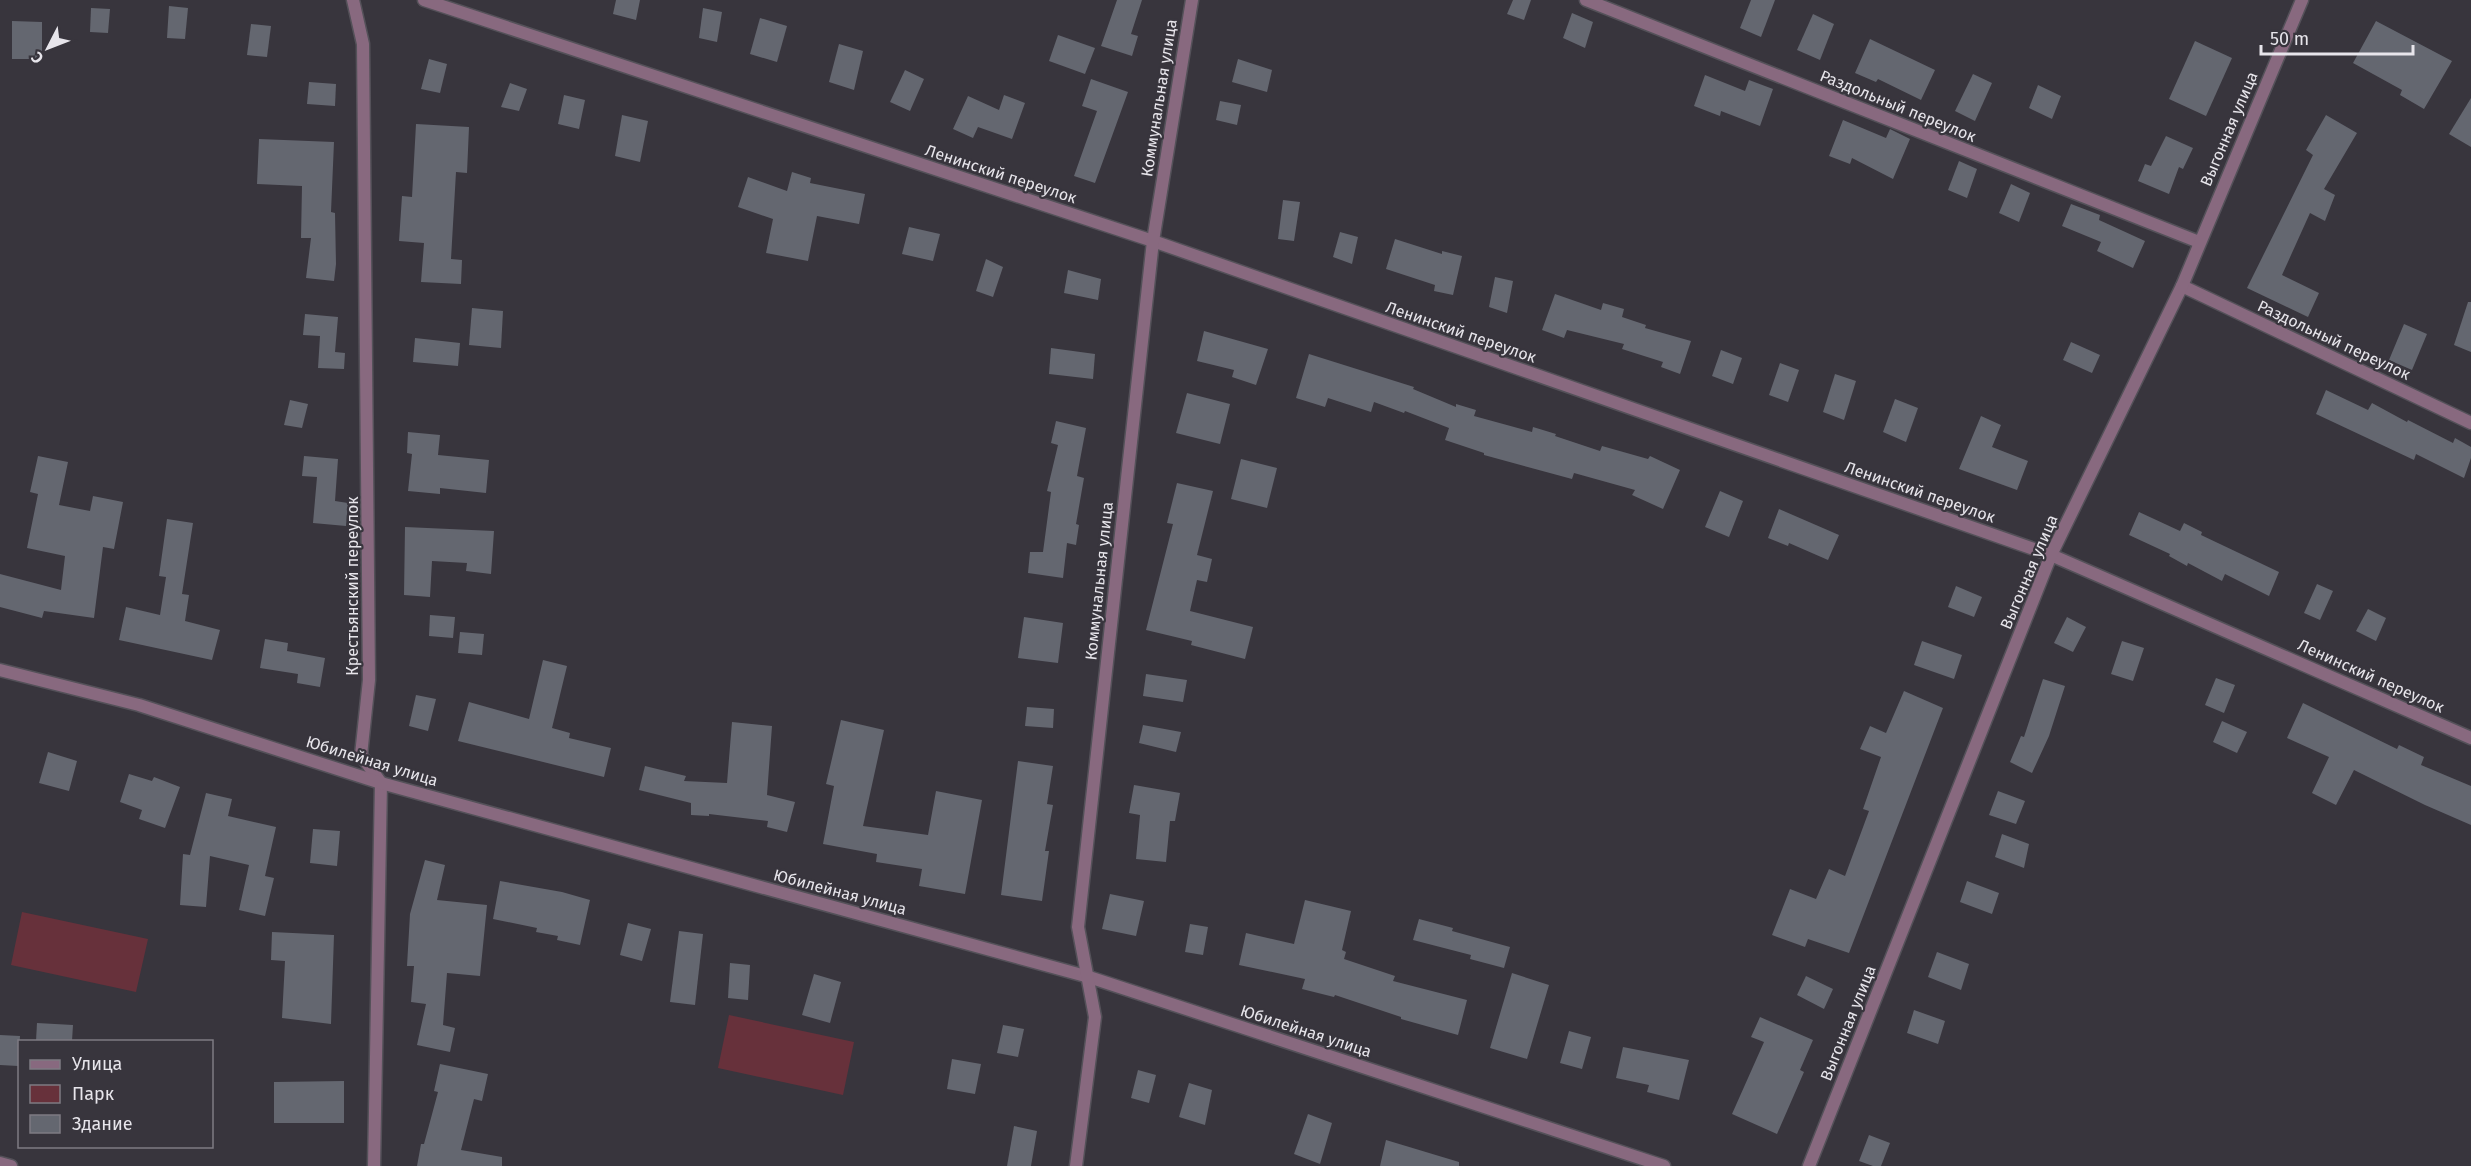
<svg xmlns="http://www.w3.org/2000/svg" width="2471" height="1166" font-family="'Fira Sans',sans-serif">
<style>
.green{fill:#67313b}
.building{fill:#646770}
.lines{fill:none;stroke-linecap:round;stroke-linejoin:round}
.street-casing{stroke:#545159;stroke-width:15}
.street{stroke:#88697f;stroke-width:12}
.labels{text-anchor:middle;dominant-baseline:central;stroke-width:4.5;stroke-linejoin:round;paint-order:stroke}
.street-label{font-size:16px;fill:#e7e5eb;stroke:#38353d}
</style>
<rect width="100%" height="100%" fill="#38353d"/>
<!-- green -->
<g class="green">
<polygon points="22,912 148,939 136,992 11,965"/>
<polygon points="729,1015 854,1042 843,1095 718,1068"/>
</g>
<!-- building -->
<g class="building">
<polygon points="616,0 640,0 636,20 613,14"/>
<polygon points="1117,0 1142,0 1131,34 1138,36 1132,56 1101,46"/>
<polygon points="1513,0 1531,0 1524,20 1507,14"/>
<polygon points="1751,0 1775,0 1761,37 1740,28"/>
<polygon points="169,6 188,8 185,39 167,38"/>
<polygon points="91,8 110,9 108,33 90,32"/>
<polygon points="703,8 722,12 717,42 699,38"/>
<polygon points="1572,13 1593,22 1585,48 1563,38"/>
<polygon points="1813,14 1834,24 1820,60 1797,50"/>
<polygon points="760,18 787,26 777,62 750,54"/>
<polygon points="12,21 42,22 42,59 12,59"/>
<polygon points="2376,21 2452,61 2424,109 2400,95 2402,90 2353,63"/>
<polygon points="251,24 271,26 267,57 247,55"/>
<polygon points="1058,35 1095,48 1085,74 1049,61"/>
<polygon points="1870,39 1935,70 1921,100 1878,79 1876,82 1855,73"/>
<polygon points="2195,41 2232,58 2206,116 2169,99"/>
<polygon points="839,44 863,51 854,90 829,82"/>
<polygon points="429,59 447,64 440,93 421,89"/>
<polygon points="1238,59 1272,70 1267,92 1232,82"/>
<polygon points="905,70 924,79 910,111 890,102"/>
<polygon points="1973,74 1992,83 1975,121 1955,111"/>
<polygon points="1705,75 1745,91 1749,80 1773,89 1760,126 1721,111 1720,116 1694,106"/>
<polygon points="1091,79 1128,92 1095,183 1074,176 1097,111 1082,106"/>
<polygon points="309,82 336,84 335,106 307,104"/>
<polygon points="510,83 527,89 519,111 501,107"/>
<polygon points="2038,85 2061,96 2052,119 2029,108"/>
<polygon points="564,95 585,100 579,129 558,124"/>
<polygon points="1004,95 1025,103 1012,139 978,127 973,138 953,129 968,96 999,110"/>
<polygon points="2471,98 2471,147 2449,134"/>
<polygon points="1220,101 1241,105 1237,125 1216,120"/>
<polygon points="622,115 648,121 640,162 615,156"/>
<polygon points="2326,115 2357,133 2324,189 2335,195 2325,221 2310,213 2282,275 2319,293 2308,317 2247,288 2313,155 2306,150"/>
<polygon points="1843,120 1886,138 1890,129 1910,139 1893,179 1852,158 1850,164 1829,156"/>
<polygon points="416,124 469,127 467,173 456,172 451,259 462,260 461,284 421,282 424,243 399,241 402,196 412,197"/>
<polygon points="2166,136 2193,148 2183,169 2179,167 2169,194 2138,181 2145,164 2151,166"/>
<polygon points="259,139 334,142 331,212 335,213 336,264 334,281 306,278 311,238 301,238 302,186 257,184"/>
<polygon points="1959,161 1977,169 1967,198 1948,190"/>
<polygon points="792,172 811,178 810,183 865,194 859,224 817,216 808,261 766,253 773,219 738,207 748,177 787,191"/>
<polygon points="2011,184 2030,193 2019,222 1999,213"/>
<polygon points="1283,200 1300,202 1294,241 1278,239"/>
<polygon points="2071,204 2100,215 2099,220 2145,241 2133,268 2097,251 2101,242 2062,226"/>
<polygon points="909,227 940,234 933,261 902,254"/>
<polygon points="1340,232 1358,237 1352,264 1333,257"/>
<polygon points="1395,239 1442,254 1442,251 1462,256 1453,295 1434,291 1435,285 1386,269"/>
<polygon points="986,259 1003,267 993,297 976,291"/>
<polygon points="1068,270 1101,279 1098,300 1064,293"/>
<polygon points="1495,277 1513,281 1507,313 1489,307"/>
<polygon points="1555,294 1601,310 1603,303 1624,309 1622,317 1646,325 1645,328 1691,341 1680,374 1661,367 1663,362 1622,349 1624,344 1567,330 1564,338 1542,330"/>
<polygon points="2468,302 2471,302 2471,352 2454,345"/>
<polygon points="472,308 503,311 501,348 469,345"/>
<polygon points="305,314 338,317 335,352 345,353 344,369 318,368 320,336 303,335"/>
<polygon points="2404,324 2427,334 2412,370 2389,360"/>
<polygon points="1204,331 1268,349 1256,385 1232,377 1234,370 1197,361"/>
<polygon points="415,338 460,343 458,366 413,362"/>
<polygon points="2071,342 2100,355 2092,373 2063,360"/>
<polygon points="1051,348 1095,354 1093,379 1049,374"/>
<polygon points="1721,350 1742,358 1733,384 1712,376"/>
<polygon points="1309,354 1414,387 1413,389 1456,407 1456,404 1476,410 1474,416 1532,432 1533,427 1556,434 1555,436 1600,451 1602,446 1648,459 1650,456 1680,470 1663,509 1632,495 1635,490 1574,473 1572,479 1484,455 1484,453 1445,440 1449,428 1405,411 1404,413 1374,402 1371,412 1328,398 1325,407 1296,398"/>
<polygon points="1780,363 1799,370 1788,402 1769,395"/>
<polygon points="1835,374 1856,381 1844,420 1823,412"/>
<polygon points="2326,390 2368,410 2372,403 2407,422 2408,420 2453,443 2455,438 2471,447 2471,458 2464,478 2416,454 2414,460 2316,414"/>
<polygon points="1187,393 1230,404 1220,444 1176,433"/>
<polygon points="1895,399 1918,408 1906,442 1883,432"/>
<polygon points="290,400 308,404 302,428 284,425"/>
<polygon points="1981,416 2001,425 1992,447 2028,461 2017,490 1959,469"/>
<polygon points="1056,421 1086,428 1077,476 1084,478 1076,524 1079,525 1076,545 1067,543 1063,578 1028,573 1030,552 1043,552 1051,492 1047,491 1058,445 1051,443"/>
<polygon points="408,432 440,435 438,455 489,460 486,493 440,488 440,494 408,491 412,454 407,453"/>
<polygon points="38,456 68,462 59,505 90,511 93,496 123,502 114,549 103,547 94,618 44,611 42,618 0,607 0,574 61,590 65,556 27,548 38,494 30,492"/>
<polygon points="304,456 338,459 335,501 348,503 346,526 313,523 317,477 302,476"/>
<polygon points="1241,459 1277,468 1267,508 1231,499"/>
<polygon points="1177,483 1213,491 1197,555 1212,559 1207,582 1197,580 1190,611 1253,627 1245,659 1191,645 1192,641 1146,630 1173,524 1167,523"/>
<polygon points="1720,491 1743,501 1729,537 1705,527"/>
<polygon points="1779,509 1839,535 1828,560 1789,543 1788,546 1768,538"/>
<polygon points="2139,512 2180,531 2184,523 2202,532 2201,535 2279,572 2269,596 2225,574 2222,581 2188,563 2187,566 2169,556 2170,554 2129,535"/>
<polygon points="167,519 193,523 182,594 189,595 185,621 220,630 212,660 119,640 126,607 160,615 166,577 159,576"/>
<polygon points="405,527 494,531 491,574 466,571 467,563 432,561 430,597 404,595"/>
<polygon points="2317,584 2333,591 2320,620 2304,613"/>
<polygon points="1956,586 1982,597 1974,617 1948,607"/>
<polygon points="2368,609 2386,618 2376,641 2356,631"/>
<polygon points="430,615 455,617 453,638 429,636"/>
<polygon points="1024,617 1063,623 1058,663 1018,658"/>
<polygon points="2067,617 2086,627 2073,652 2054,643"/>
<polygon points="460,632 484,634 482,655 458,653"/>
<polygon points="265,639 288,643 287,651 325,658 320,687 297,683 298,674 260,668"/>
<polygon points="1922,641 1962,655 1954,679 1914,665"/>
<polygon points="2122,641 2144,648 2133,681 2111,674"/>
<polygon points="543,660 567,666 552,728 570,733 569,738 611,748 604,777 458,741 469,702 529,719"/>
<polygon points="1146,674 1187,680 1183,702 1143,696"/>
<polygon points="2216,678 2235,685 2224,713 2205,705"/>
<polygon points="2043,679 2065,686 2049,736 2032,773 2010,762 2021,736 2024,737"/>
<polygon points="1904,691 1943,708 1849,953 1808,939 1805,947 1772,935 1790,889 1816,899 1829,869 1845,876 1869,811 1863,809 1881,757 1860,749 1870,726 1886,733"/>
<polygon points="416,695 436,699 428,731 409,726"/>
<polygon points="2303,703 2397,749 2399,745 2424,757 2421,765 2471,786 2471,825 2425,805 2354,770 2336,805 2312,793 2329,757 2287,738"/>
<polygon points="1027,707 1054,709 1053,728 1025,726"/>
<polygon points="841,720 884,730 863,826 928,835 936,791 982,800 965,894 919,886 922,869 876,862 877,854 823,844 834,786 826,784"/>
<polygon points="2222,721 2247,732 2237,753 2213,742"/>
<polygon points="732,722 772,726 767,795 795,802 787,832 767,827 768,821 709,814 709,816 691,815 691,803 639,790 645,766 686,776 684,781 727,783"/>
<polygon points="1143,725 1181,732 1176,752 1139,743"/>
<polygon points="48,752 77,761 69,791 39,783"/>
<polygon points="1018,761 1053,766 1047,804 1053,805 1045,851 1049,851 1042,901 1001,895"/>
<polygon points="129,774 152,781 154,777 180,787 165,828 139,819 142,810 120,802"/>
<polygon points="1134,785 1180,793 1175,821 1170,821 1166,862 1136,859 1140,815 1129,813"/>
<polygon points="1998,791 2025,801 2016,824 1989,815"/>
<polygon points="206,793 232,799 228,816 276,827 265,876 274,878 265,916 239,910 249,865 210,856 206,907 180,905 183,854 190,855"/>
<polygon points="313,829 340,831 337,866 310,863"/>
<polygon points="2002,834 2029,844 2024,868 1995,857"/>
<polygon points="425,860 445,865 437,900 487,905 480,976 447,973 443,1025 455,1028 450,1052 417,1045 426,1004 411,1002 414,966 407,966 410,914"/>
<polygon points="500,881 562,892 590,900 580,945 557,940 558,936 536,932 537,928 493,919"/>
<polygon points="1967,881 1999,893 1992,914 1960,902"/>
<polygon points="1110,894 1144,901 1136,936 1102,929"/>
<polygon points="1305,900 1351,911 1342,950 1346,952 1344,959 1395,976 1393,981 1467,1000 1458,1035 1401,1019 1401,1017 1335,995 1334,997 1302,989 1305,979 1239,965 1246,933 1294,944"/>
<polygon points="1419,919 1453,928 1452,931 1510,947 1504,968 1470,959 1471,955 1413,940"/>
<polygon points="628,923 651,929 642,961 620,955"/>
<polygon points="1190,924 1208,927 1203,955 1185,952"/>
<polygon points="679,931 703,934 695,1005 670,1002"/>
<polygon points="272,932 334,935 331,1024 282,1018 285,961 271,960"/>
<polygon points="1937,952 1969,964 1961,990 1928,977"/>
<polygon points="730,963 750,965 748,1000 728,998"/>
<polygon points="1512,973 1549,985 1527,1059 1490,1048"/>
<polygon points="814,974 841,982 830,1023 802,1015"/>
<polygon points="1806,976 1833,989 1824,1009 1797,995"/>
<polygon points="1914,1010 1945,1021 1938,1044 1907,1033"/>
<polygon points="1760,1017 1813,1040 1800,1070 1804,1072 1777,1134 1732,1114 1764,1042 1751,1037"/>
<polygon points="37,1023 73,1025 72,1041 36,1041"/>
<polygon points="1003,1025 1024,1029 1018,1057 997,1053"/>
<polygon points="1569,1031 1591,1037 1582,1069 1560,1063"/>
<polygon points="0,1035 20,1036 18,1066 0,1065"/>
<polygon points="1623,1047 1689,1060 1679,1100 1647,1092 1649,1085 1616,1078"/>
<polygon points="952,1059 981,1064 975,1094 947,1089"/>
<polygon points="440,1064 488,1074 482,1101 474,1099 461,1150 502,1157 502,1166 417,1166 421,1144 424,1144 438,1092 434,1091"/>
<polygon points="1138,1070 1156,1075 1149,1103 1131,1098"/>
<polygon points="344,1081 344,1123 274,1123 274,1082"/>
<polygon points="1189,1083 1212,1090 1205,1125 1179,1117"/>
<polygon points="1308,1114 1332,1123 1320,1164 1294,1154"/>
<polygon points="1014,1126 1037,1131 1031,1166 1007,1166"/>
<polygon points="1869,1135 1890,1143 1881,1166 1873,1166 1859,1161"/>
<polygon points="1386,1140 1459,1162 1459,1166 1380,1166"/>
</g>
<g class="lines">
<defs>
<g id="street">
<polyline points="353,0 363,44 369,680 361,755 381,783 374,1166"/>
<polyline points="424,0 1153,241 2051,555 2471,738"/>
<polyline points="1586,0 2199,242"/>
<polyline points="2182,286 2471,423"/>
<polyline points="0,670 139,705 381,783 1089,977 1664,1166"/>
<polyline points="0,1163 11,1166"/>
<polyline points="1076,1166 1095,1017 1078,927 1153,241 1192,0"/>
<polyline points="1809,1166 2051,555 2182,286 2302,0"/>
</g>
</defs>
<!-- street casing -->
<use href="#street" class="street-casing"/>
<!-- street -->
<use href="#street" class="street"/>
</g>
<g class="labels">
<!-- street labels -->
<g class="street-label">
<text transform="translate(1159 98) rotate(-81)">Коммунальная улица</text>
<text transform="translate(1898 106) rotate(22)">Раздольный переулок</text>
<text transform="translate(2229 129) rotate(-67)">Выгонная улица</text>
<text transform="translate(1001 174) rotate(18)">Ленинский переулок</text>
<text transform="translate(1461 332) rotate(19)">Ленинский переулок</text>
<text transform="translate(2334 340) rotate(25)">Раздольный переулок</text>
<text transform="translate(1920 492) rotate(19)">Ленинский переулок</text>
<text transform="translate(2029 572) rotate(-67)">Выгонная улица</text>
<text transform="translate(1099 581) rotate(-84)">Коммунальная улица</text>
<text transform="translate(352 586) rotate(-90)">Крестьянский переулок</text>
<text transform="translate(2371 676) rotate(24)">Ленинский переулок</text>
<text transform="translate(372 761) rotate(17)">Юбилейная улица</text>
<text transform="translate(840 892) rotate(15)">Юбилейная улица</text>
<text transform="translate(1848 1023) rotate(-68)">Выгонная улица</text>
<text transform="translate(1306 1031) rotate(18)">Юбилейная улица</text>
</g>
</g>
<!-- legend -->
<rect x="18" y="1040" width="195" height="108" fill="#38353d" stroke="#7e7b83" stroke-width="1.5"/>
<rect x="30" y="1060" width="30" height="9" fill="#88697f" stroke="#7e7b83" stroke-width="1.5"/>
<text x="72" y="1070" font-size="18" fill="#e7e5eb">Улица</text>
<rect x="30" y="1085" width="30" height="18" fill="#67313b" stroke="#7e7b83" stroke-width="1.5"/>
<text x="72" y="1100" font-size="18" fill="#e7e5eb">Парк</text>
<rect x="30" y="1115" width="30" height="18" fill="#646770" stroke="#7e7b83" stroke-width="1.5"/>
<text x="72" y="1130" font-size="18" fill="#e7e5eb">Здание</text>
<!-- north arrow -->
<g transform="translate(48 48) rotate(228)" stroke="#38353d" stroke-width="4.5" paint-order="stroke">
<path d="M0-4.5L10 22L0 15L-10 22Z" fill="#e7e5eb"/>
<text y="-9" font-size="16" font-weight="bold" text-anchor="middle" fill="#e7e5eb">С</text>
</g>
<!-- scale -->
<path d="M2261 45v9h152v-9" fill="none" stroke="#e7e5eb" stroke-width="3"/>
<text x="2270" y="45" font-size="18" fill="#e7e5eb" stroke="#38353d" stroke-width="4.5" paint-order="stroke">50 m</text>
</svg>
